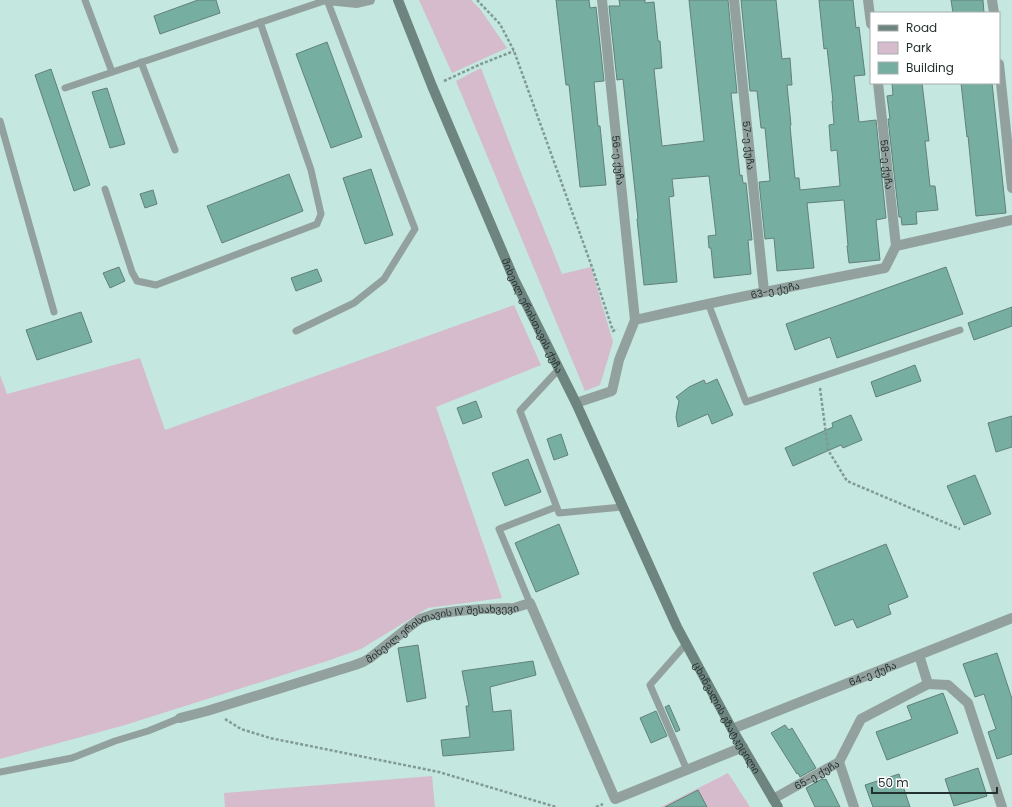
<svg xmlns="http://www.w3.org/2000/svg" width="1012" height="807" font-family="Poppins,'Noto Sans Georgian',sans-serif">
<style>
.green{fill:#d5bbcc}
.building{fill:#77aea2;stroke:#61817a}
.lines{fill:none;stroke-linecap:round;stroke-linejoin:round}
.path{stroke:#809a94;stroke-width:2.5;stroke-dasharray:3 2;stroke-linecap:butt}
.lane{stroke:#93a19e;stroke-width:7}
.street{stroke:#93a19e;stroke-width:10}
.secondary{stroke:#6e847f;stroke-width:10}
.labels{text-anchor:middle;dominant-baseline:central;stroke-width:3;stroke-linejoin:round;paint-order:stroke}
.street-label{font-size:10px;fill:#23312e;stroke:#fff}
</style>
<rect width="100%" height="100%" fill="#c4e7df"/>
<!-- green -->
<g class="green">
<polygon points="419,0 471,0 480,9 507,48 452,73"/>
<polygon points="481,68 518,165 562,274 591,267 613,342 600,385 585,391 456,81"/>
<polygon points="514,305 541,365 436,407 502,598 428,608 361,649 327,661 125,725 0,759 0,375 7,394 140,358 165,430"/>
<polygon points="728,773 750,807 661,807 663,806"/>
<polygon points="432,776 435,807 225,807 224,793"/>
</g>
<!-- building -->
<g class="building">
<polygon points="198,0 216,0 220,13 160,34 154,16"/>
<polygon points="556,0 589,0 590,8 596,7 604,81 594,82 598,126 600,126 606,185 580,187 569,85 566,85"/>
<polygon points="619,0 645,0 645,3 654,2 658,41 660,41 662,68 654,69 662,146 704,141 689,0 728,0 737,93 731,93 740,176 742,175 743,183 746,183 752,240 748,240 751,274 714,278 711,248 709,248 708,236 716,235 709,176 672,179 674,196 669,197 677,282 644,285 637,219 638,219 623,79 617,80 609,6 620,6"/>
<polygon points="741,0 776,0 782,59 790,58 792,85 787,85 791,125 790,126 795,178 799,178 800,190 840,186 837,150 831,151 829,125 834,124 832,101 833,101 827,48 824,49 819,0 853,0 856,28 859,27 865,75 854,76 859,122 876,120 886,218 876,220 880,260 849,263 847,246 848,246 844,200 807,203 814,268 777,271 774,238 765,239 759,182 770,181 765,128 761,128 757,91 750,91"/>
<polygon points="951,0 983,0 984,13 953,13"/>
<polygon points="327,42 362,137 331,148 296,54"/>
<polygon points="51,69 90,185 74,191 35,75"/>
<polygon points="892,83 922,83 929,141 925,141 930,186 935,186 938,210 916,212 917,224 902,225 901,217 899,217 888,119 890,119 887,96 893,95"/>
<polygon points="961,83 992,83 1006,213 976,216 968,136 967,137"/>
<polygon points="107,88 125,144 110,148 92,92"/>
<polygon points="371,169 393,235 365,244 343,178"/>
<polygon points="289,174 303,211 222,243 207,206"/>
<polygon points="153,190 157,204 145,208 140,194"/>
<polygon points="119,267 125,281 110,288 103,273"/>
<polygon points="946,267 963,314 837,358 830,337 795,350 786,324"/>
<polygon points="317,269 322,281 296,291 291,278"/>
<polygon points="1012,307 1012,326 974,340 968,323"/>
<polygon points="81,312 92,342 37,360 26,330"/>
<polygon points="915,365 921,381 876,397 871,382"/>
<polygon points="717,379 733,415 712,424 708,414 678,427 676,417 677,411 679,401 676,397 689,387 704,380 706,384"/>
<polygon points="476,401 482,417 463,424 457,408"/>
<polygon points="851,415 862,440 843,448 841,445 793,466 785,448 833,427 832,423"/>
<polygon points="1012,416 1012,447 996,452 988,423"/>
<polygon points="561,434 568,455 554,460 547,439"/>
<polygon points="528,459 541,492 505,506 492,473"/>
<polygon points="975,475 991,514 964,525 947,486"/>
<polygon points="559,524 579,574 536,592 515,543"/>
<polygon points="886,544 908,597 888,605 891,614 857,628 853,619 835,626 813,573"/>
<polygon points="418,645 426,698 407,702 398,648"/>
<polygon points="997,653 1012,699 1012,754 997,759 988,732 996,729 984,694 975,697 963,664"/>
<polygon points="533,661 536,675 490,687 493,712 511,710 514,750 443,756 441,740 470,737 466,706 469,706 462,671"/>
<polygon points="943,693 958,733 887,760 876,732 912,719 907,706"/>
<polygon points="669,705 680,730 676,732 665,707"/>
<polygon points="656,711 667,736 651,743 640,718"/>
<polygon points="785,725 789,730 792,728 816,768 800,777 798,773 797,774 771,733"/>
<polygon points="978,768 987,796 954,806 945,779"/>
<polygon points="899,774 910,807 873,807 865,785"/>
<polygon points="822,779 824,780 826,779 840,807 815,807 806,788"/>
<polygon points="698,790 707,807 665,807"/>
</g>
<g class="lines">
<!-- path -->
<g class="path">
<polyline points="477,0 500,24 514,51 592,267 613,331 617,329"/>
<polyline points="444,81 481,64 514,51"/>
<polyline points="820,388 828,450 847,481 960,529"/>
<polyline points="225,719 241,729 270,738 439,772 556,807"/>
<polyline points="596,807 603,804"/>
</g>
<!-- lane -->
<g class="lane">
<polyline points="85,0 112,72"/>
<polyline points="141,62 175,150"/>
<polyline points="65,88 327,0"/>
<polyline points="0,121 54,312"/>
<polyline points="105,189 132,272 137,281 156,285 317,224 321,214 311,170 260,22"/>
<polyline points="708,303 746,402 960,330"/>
<polyline points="296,331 354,303 384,279 415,229 327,0"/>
<polyline points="559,369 520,411 559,513 622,507"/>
<polyline points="530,603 499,529 556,507"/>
<polyline points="686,644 650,685 687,770"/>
<polyline points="0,772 72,758 115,741 148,731 180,718"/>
</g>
<!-- street -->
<g class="street">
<polyline points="327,0 357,3 370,0"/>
<path id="s1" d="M602,0L635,320"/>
<path id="s2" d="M734,0L764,291"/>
<polyline points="868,0 871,24"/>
<polyline points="992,0 994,13"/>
<polyline points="999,64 1012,188"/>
<path id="s3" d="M878,83L896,246"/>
<polyline points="896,246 1012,220"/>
<path id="s4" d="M576,403L612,391L619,360L635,320C718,301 802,284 885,268L896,246"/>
<polyline points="919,655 928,684"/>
<path id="s5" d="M180,718L207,711L355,665L363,662L370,658L409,627L420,619L435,614L458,611L482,609L514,608L530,603L615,799L743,747"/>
<path id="s6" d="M732,729L1012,618"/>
<polyline points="839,762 861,719 928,684 948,685 968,703 1002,807"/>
<polyline points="839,762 854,807"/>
<path id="s7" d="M773,799L839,762"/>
</g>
<!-- secondary -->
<path class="secondary" id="s8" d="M398,0L432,86L514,279L576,403L677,627L732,729L778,807"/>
</g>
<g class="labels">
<!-- street labels -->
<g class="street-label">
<text stroke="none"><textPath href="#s2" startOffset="146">57-ე ქუჩა</textPath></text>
<text stroke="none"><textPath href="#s1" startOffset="161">56-ე ქუჩა</textPath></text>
<text stroke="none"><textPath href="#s3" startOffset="82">58-ე ქუჩა</textPath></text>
<text stroke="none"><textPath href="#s4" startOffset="256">63-ე ქუჩა</textPath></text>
<text stroke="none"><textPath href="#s8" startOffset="343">მიხეილ ერისთავის ქუჩა</textPath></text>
<text stroke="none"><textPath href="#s5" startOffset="279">მიხეილ ერისთავის IV შესახვევი</textPath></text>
<text stroke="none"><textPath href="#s6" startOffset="151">64-ე ქუჩა</textPath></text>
<text stroke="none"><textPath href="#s8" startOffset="790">ცხინვალის გზატკეცილი</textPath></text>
<text stroke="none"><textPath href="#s7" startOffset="50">65-ე ქუჩა</textPath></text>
</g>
</g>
<!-- legend -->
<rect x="870" y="12" width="130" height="72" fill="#ffffff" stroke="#a7adab"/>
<rect x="878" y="25" width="20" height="6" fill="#6e847f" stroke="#a7adab"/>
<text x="906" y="32" font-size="12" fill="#23312e">Road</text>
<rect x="878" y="42" width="20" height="12" fill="#d5bbcc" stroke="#a7adab"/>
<text x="906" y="52" font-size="12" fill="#23312e">Park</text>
<rect x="878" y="62" width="20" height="12" fill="#77aea2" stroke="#a7adab"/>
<text x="906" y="72" font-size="12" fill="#23312e">Building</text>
<!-- scale -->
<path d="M872 787v6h125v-6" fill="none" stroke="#23312e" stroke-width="2"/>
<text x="878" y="787" font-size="12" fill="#23312e" stroke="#ffffff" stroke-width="3" paint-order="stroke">50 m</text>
</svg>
